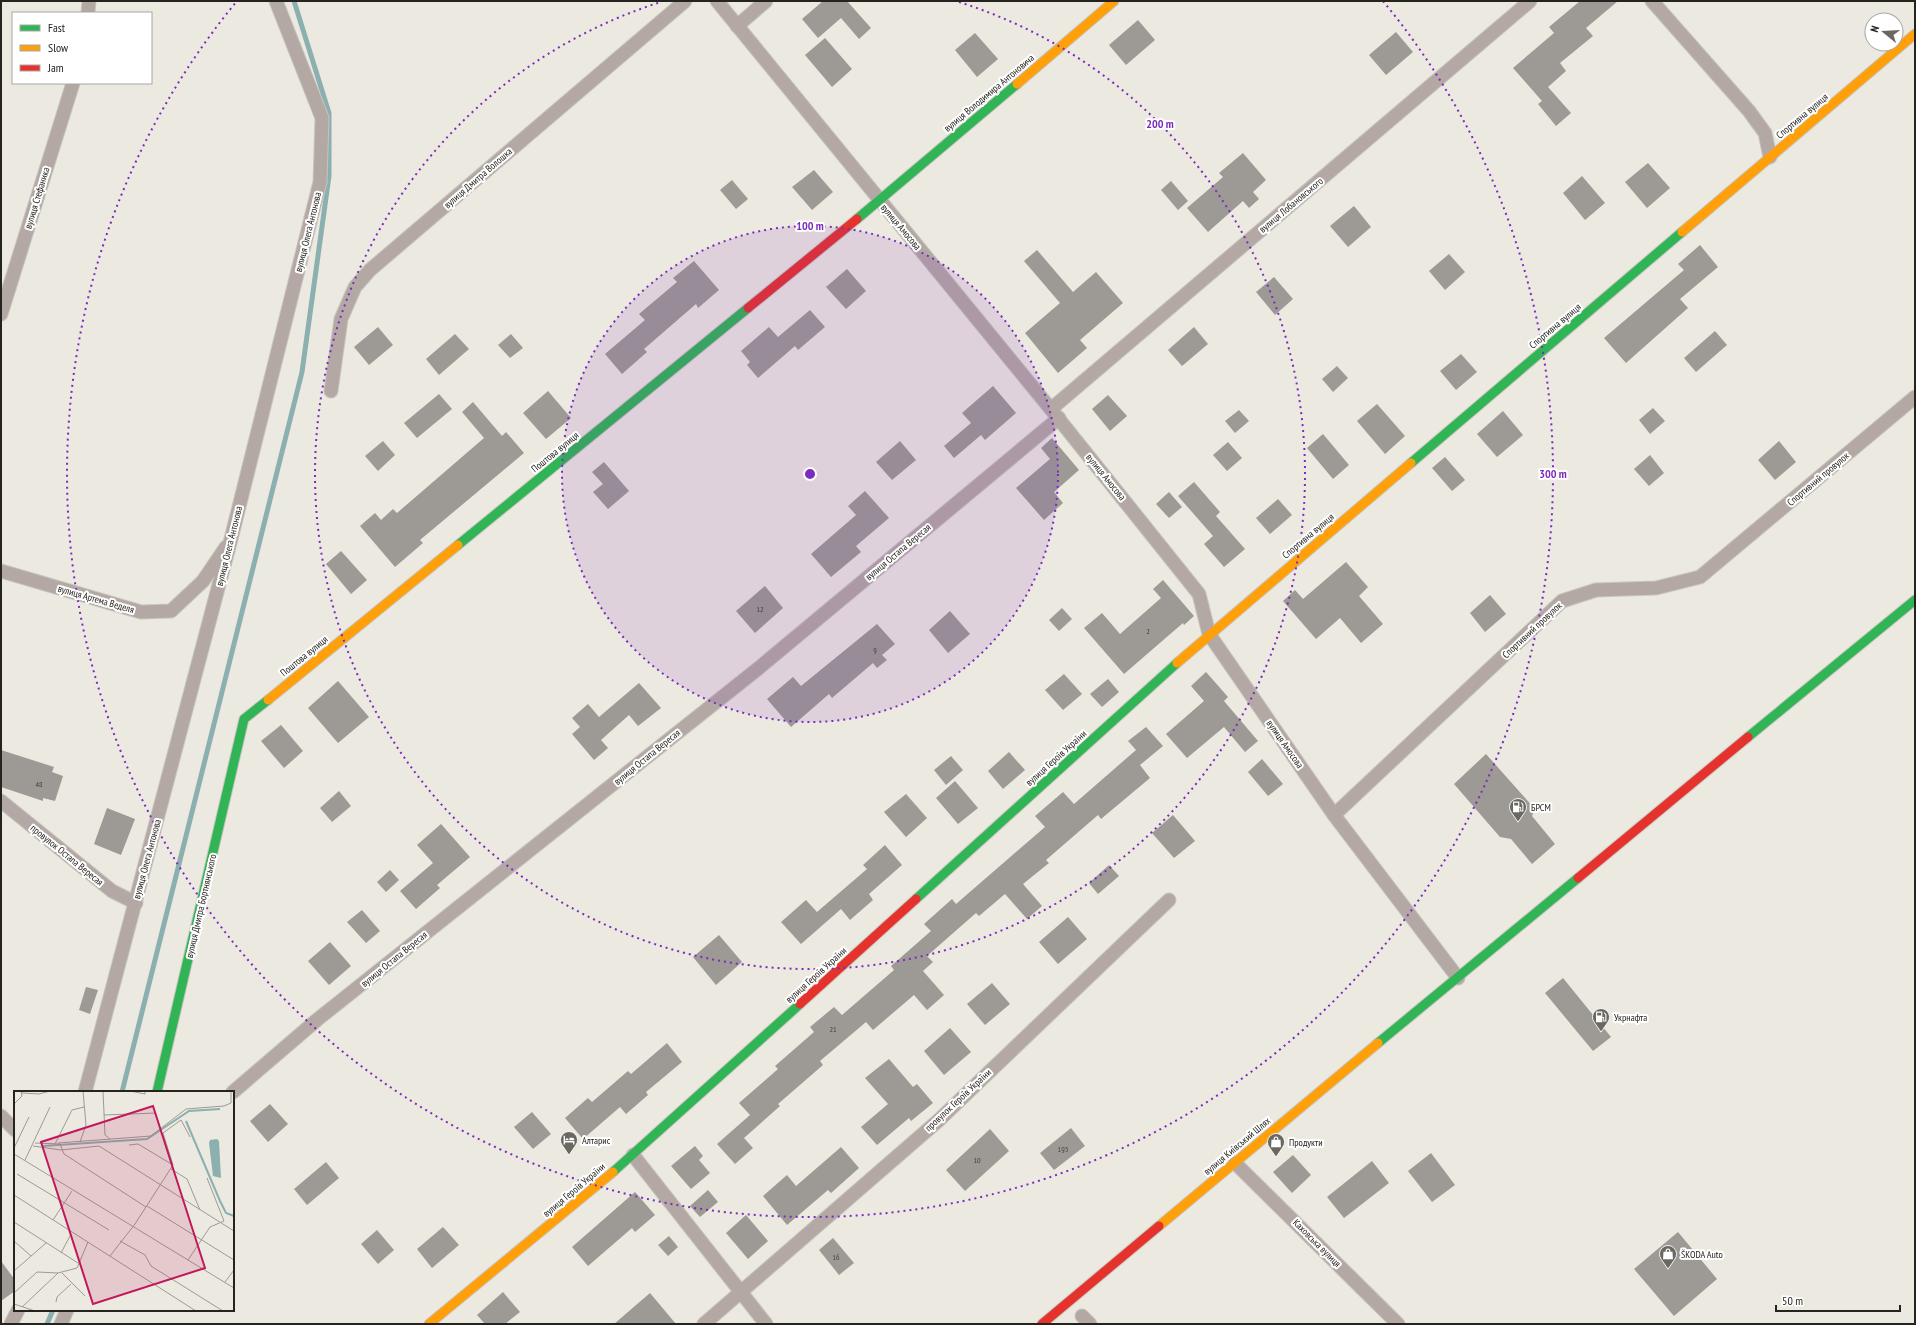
<svg xmlns="http://www.w3.org/2000/svg" width="1916" height="1325" font-family="'PT Sans Narrow',sans-serif">
<style>
.lines{fill:none;stroke-linecap:round;stroke-linejoin:round}
.stream{stroke:#8bb0af;stroke-width:5}
.building{fill:#9d9a95}
.street-casing{stroke:#c7c5bf;stroke-width:15}
.fast-casing{stroke:#c7c5bf;stroke-width:11}
.slow-casing{stroke:#c7c5bf;stroke-width:11}
.jam-casing{stroke:#c7c5bf;stroke-width:11}
.street{stroke:#b4a8a4;stroke-width:13}
.fast{stroke:#30b455;stroke-width:9}
.slow{stroke:#ff9f0a;stroke-width:9}
.jam{stroke:#e5322d;stroke-width:9}
.ring{fill:none;stroke:#7b2cbf;stroke-width:2;stroke-dasharray:2 4}
.labels{text-anchor:middle;dominant-baseline:central;stroke-width:4;stroke-linejoin:round;paint-order:stroke}
.number-label{font-size:8px;fill:#43413c}
.street-label{font-size:10px;fill:#25231e;stroke:#fff}
.poi-label{font-size:10px;fill:#25231e;stroke:#fff;text-anchor:start}
.inset-river{fill:none;stroke:#8bb0af;stroke-width:2}
.inset-road{fill:none;stroke:#9c9a93;stroke-width:1}
.view{fill:#c2185b;fill-opacity:0.15;stroke:#c2185b;stroke-width:2}
.inset-edge{fill:none;stroke:#25231e;stroke-width:2}
.centre{fill:#7b2cbf;stroke:#fff;stroke-width:2}
.ring-label{font-size:12px;text-anchor:middle;font-weight:bold;fill:#7b2cbf;stroke:#fff;stroke-width:4;stroke-linejoin:round;paint-order:stroke}
</style>
<rect width="100%" height="100%" fill="#ece9e1"/>
<g class="lines">
<!-- stream -->
<g class="stream">
<polyline points="122,1092 302,372 329,176 329,113 294,1"/>
<polyline points="47,1324 53,1310"/>
</g>
</g>
<!-- building -->
<g class="building">
<polygon points="823,1 847,1 871,28 859,39 841,18 818,38 802,19"/>
<polygon points="1580,1 1618,1 1586,28 1593,36 1560,63 1566,71 1548,87 1571,113 1556,126 1538,104 1542,101 1513,68 1554,33 1549,27"/>
<polygon points="1138,20 1155,40 1126,65 1109,45"/>
<polygon points="1396,32 1413,52 1386,75 1369,55"/>
<polygon points="975,33 998,59 977,77 955,50"/>
<polygon points="825,38 852,69 832,87 805,55"/>
<polygon points="1243,153 1266,180 1253,192 1259,199 1249,208 1243,201 1208,232 1187,208 1223,177 1219,173"/>
<polygon points="1648,163 1670,188 1647,208 1625,182"/>
<polygon points="814,170 833,192 812,210 792,187"/>
<polygon points="1582,176 1605,203 1585,220 1563,193"/>
<polygon points="732,180 748,199 736,209 720,190"/>
<polygon points="1171,181 1188,201 1178,210 1161,190"/>
<polygon points="1354,206 1371,227 1348,247 1330,226"/>
<polygon points="1700,245 1718,267 1680,299 1688,308 1626,363 1604,338 1684,270 1678,264"/>
<polygon points="1037,250 1073,292 1096,272 1123,303 1080,340 1087,348 1058,373 1025,333 1060,303 1024,261"/>
<polygon points="1449,254 1465,272 1445,290 1429,271"/>
<polygon points="694,261 719,290 698,308 696,304 644,349 647,352 622,374 605,354 645,320 639,314 677,282 673,278"/>
<polygon points="847,269 866,291 846,309 826,287"/>
<polygon points="1274,277 1293,299 1275,315 1256,292"/>
<polygon points="810,310 825,327 798,350 795,346 758,378 747,365 750,362 741,351 769,327 778,337"/>
<polygon points="378,327 393,345 369,365 354,347"/>
<polygon points="1194,327 1208,344 1182,366 1168,350"/>
<polygon points="1715,331 1727,345 1696,372 1684,358"/>
<polygon points="455,334 469,349 439,375 426,359"/>
<polygon points="511,334 523,348 510,358 498,345"/>
<polygon points="1461,354 1477,372 1456,390 1440,371"/>
<polygon points="1337,366 1348,378 1333,392 1322,379"/>
<polygon points="993,386 1016,413 985,440 981,435 954,458 944,446 971,423 962,413"/>
<polygon points="548,391 571,418 546,439 523,413"/>
<polygon points="439,394 452,409 417,438 404,423"/>
<polygon points="1108,395 1127,416 1110,431 1092,409"/>
<polygon points="473,402 502,436 506,432 524,453 420,540 423,543 395,567 360,526 375,513 381,520 393,509 397,513 484,438 462,412"/>
<polygon points="1377,404 1405,436 1385,454 1357,421"/>
<polygon points="1653,408 1665,421 1650,434 1639,420"/>
<polygon points="1239,410 1249,421 1235,433 1225,421"/>
<polygon points="1503,411 1523,435 1497,457 1477,434"/>
<polygon points="1323,434 1349,465 1333,479 1307,448"/>
<polygon points="1052,438 1079,470 1054,492 1063,503 1044,520 1016,488 1050,459 1041,448"/>
<polygon points="383,441 395,455 378,471 365,456"/>
<polygon points="900,441 916,460 892,480 876,462"/>
<polygon points="1779,441 1796,462 1775,480 1758,460"/>
<polygon points="1228,442 1242,458 1227,471 1213,455"/>
<polygon points="1650,455 1664,473 1649,486 1634,469"/>
<polygon points="1445,457 1465,480 1452,491 1432,468"/>
<polygon points="604,462 629,491 608,509 593,492 603,484 592,472"/>
<polygon points="1194,482 1220,512 1216,516 1245,549 1224,567 1204,544 1213,536 1178,496"/>
<polygon points="865,491 889,518 856,546 861,552 831,577 811,554 856,515 848,506"/>
<polygon points="1169,492 1182,507 1169,518 1156,504"/>
<polygon points="1278,499 1292,515 1270,534 1256,518"/>
<polygon points="341,551 367,580 351,594 326,564"/>
<polygon points="1346,562 1368,587 1359,596 1383,624 1361,643 1340,618 1316,639 1283,601 1295,590 1303,599"/>
<polygon points="1163,580 1194,616 1184,625 1183,623 1124,674 1084,628 1102,613 1120,634 1161,598 1153,589"/>
<polygon points="765,586 783,608 755,633 736,611"/>
<polygon points="1490,595 1506,614 1485,632 1470,613"/>
<polygon points="1062,608 1072,619 1059,631 1049,620"/>
<polygon points="950,611 970,634 948,653 929,630"/>
<polygon points="877,624 895,644 882,655 887,660 877,668 873,663 832,698 829,694 791,727 767,699 793,677 801,686"/>
<polygon points="1206,672 1228,697 1224,701 1258,741 1245,752 1224,727 1187,758 1166,734 1204,701 1191,686"/>
<polygon points="1064,674 1082,694 1063,710 1045,690"/>
<polygon points="1108,679 1119,692 1102,707 1090,694"/>
<polygon points="338,681 369,717 338,743 308,708"/>
<polygon points="639,683 661,708 638,726 629,715 601,740 608,748 594,760 572,734 580,727 572,718 588,704 599,717"/>
<polygon points="281,725 303,751 284,768 261,741"/>
<polygon points="1146,727 1163,746 1140,765 1150,778 1101,819 1098,815 1046,860 1049,863 1023,884 1042,906 1027,919 1005,894 979,916 976,913 927,956 933,962 923,971 944,995 927,1010 914,995 873,1030 866,1022 820,1061 823,1065 778,1104 780,1106 744,1138 753,1148 735,1164 717,1144 750,1115 739,1103 778,1069 775,1066 814,1032 810,1027 834,1007 842,1015 894,970 891,966 931,931 924,924 952,899 956,904 1045,827 1035,816 1063,792 1074,804 1136,750 1128,741"/>
<polygon points="1,750 54,767 52,772 63,776 55,801 43,798 43,801 1,787"/>
<polygon points="1009,752 1025,770 1003,789 988,771"/>
<polygon points="1486,754 1535,809 1532,816 1555,844 1532,864 1511,839 1500,837 1454,784"/>
<polygon points="951,756 963,770 946,785 934,770"/>
<polygon points="1262,759 1283,784 1268,796 1248,772"/>
<polygon points="955,781 978,808 958,824 936,798"/>
<polygon points="339,791 351,806 332,822 320,808"/>
<polygon points="906,794 927,818 906,837 884,812"/>
<polygon points="107,808 135,819 121,855 94,844"/>
<polygon points="1173,815 1195,841 1174,858 1152,833"/>
<polygon points="441,824 470,857 437,885 440,888 416,909 400,891 433,863 417,845"/>
<polygon points="885,845 902,865 869,894 873,900 850,920 841,909 801,944 781,922 806,900 817,912 867,869 863,865"/>
<polygon points="1109,865 1119,876 1098,894 1089,883"/>
<polygon points="390,870 399,880 386,892 377,882"/>
<polygon points="362,910 380,931 366,943 347,922"/>
<polygon points="1068,917 1087,939 1058,964 1039,942"/>
<polygon points="719,935 742,962 716,985 693,957"/>
<polygon points="330,942 351,966 329,985 308,961"/>
<polygon points="1563,978 1611,1037 1593,1051 1545,993"/>
<polygon points="992,983 1010,1004 985,1025 967,1004"/>
<polygon points="86,987 98,990 90,1014 79,1010"/>
<polygon points="950,1028 971,1052 944,1075 924,1051"/>
<polygon points="667,1043 682,1062 646,1092 648,1095 626,1114 620,1107 583,1139 565,1118 588,1098 592,1102 628,1071 631,1074"/>
<polygon points="889,1059 913,1087 917,1084 933,1103 911,1121 909,1118 877,1145 861,1127 888,1104 865,1078"/>
<polygon points="270,1104 288,1124 268,1142 250,1121"/>
<polygon points="532,1112 551,1134 533,1149 514,1127"/>
<polygon points="1071,1128 1085,1146 1054,1170 1040,1153"/>
<polygon points="990,1129 1009,1151 965,1191 946,1170"/>
<polygon points="695,1146 703,1156 699,1160 710,1173 691,1189 671,1166"/>
<polygon points="841,1147 859,1168 831,1193 828,1190 787,1225 763,1196 787,1175 796,1186"/>
<polygon points="1431,1153 1455,1185 1432,1202 1408,1171"/>
<polygon points="1293,1155 1311,1175 1292,1193 1273,1172"/>
<polygon points="1372,1161 1389,1183 1344,1218 1327,1197"/>
<polygon points="326,1162 339,1178 307,1205 294,1189"/>
<polygon points="708,1190 718,1202 700,1217 690,1206"/>
<polygon points="635,1192 655,1215 635,1232 632,1228 588,1266 572,1247"/>
<polygon points="746,1215 768,1241 748,1259 726,1233"/>
<polygon points="443,1227 459,1245 432,1268 417,1249"/>
<polygon points="377,1230 394,1250 378,1264 361,1244"/>
<polygon points="1678,1232 1717,1279 1674,1316 1634,1269"/>
<polygon points="669,1236 678,1247 668,1256 658,1245"/>
<polygon points="833,1238 854,1263 839,1275 819,1250"/>
<polygon points="1,1261 15,1280 15,1291 1,1301"/>
<polygon points="503,1292 520,1312 505,1324 485,1324 477,1315"/>
<polygon points="650,1293 676,1324 614,1324"/>
</g>
<g class="lines">
<defs>
<g id="street">
<polyline points="717,1 1054,413 1199,594 1209,634 1334,815 1458,978"/>
<polyline points="1652,1 1749,111 1765,133 1770,157"/>
<polyline points="88,13 89,1"/>
<polyline points="737,26 766,1"/>
<polyline points="1,314 73,83"/>
<polyline points="331,391 341,319 355,287 370,270 685,1"/>
<polyline points="1051,409 1530,1"/>
<polyline points="1,571 141,612 171,611 203,581 226,547"/>
<polyline points="1,801 112,891 136,903"/>
<polyline points="1334,815 1562,601 1596,590 1656,588 1700,577 1915,397"/>
<polyline points="85,1092 231,539 320,182 322,118 276,1"/>
<polyline points="233,1092 318,1019 760,667 1059,418"/>
<polyline points="1,1116 15,1130"/>
<polyline points="633,1155 766,1324"/>
<polyline points="1235,1163 1398,1324"/>
<polyline points="1082,1316 1090,1324"/>
<polyline points="11,1324 18,1310"/>
<polyline points="61,1324 67,1310"/>
<polyline points="704,1324 939,1120 1169,900"/>
</g>
<g id="fast">
<polyline points="857,219 1017,84"/>
<polyline points="1411,463 1682,232"/>
<polyline points="458,545 748,308"/>
<polyline points="1748,737 1915,600"/>
<polyline points="916,899 1177,663"/>
<polyline points="1378,1043 1578,878"/>
<polyline points="157,1092 244,719 268,700"/>
<polyline points="613,1172 800,1004"/>
</g>
<g id="slow">
<polyline points="1017,84 1114,1"/>
<polyline points="1682,232 1915,34"/>
<polyline points="1177,663 1411,463"/>
<polyline points="268,700 458,545"/>
<polyline points="1159,1226 1378,1043"/>
<polyline points="429,1324 613,1172"/>
</g>
<g id="jam">
<polyline points="748,308 857,219"/>
<polyline points="1578,878 1748,737"/>
<polyline points="800,1004 916,899"/>
<polyline points="1042,1324 1159,1226"/>
</g>
</defs>
<!-- street casing -->
<use href="#street" class="street-casing"/>
<!-- fast casing -->
<use href="#fast" class="fast-casing"/>
<!-- slow casing -->
<use href="#slow" class="slow-casing"/>
<!-- jam casing -->
<use href="#jam" class="jam-casing"/>
<!-- street -->
<use href="#street" class="street"/>
<!-- fast -->
<use href="#fast" class="fast"/>
<!-- slow -->
<use href="#slow" class="slow"/>
<!-- jam -->
<use href="#jam" class="jam"/>
</g>
<!-- distance rings -->
<circle cx="810" cy="474" r="248" fill="#7b2cbf" fill-opacity=".12"/>
<g class="ring">
<circle cx="810" cy="474" r="248"/>
<path d="M959 2A495 495 0 1 1 661 2"/>
<path d="M1383 1A743 743 0 1 1 237 1"/>
</g>
<!-- icons -->
<defs>
<symbol id="fuel-pin" viewBox="-11 -11 22 30"><path d="M0 17L-7.5 6A9.5 9.5 0 1 1 7.5 6Z" fill="#6b6862" stroke="#fff"/><path d="M-5.5-6h7V0h2V4h1.3V-2.5L3-4.5l.8-.8L6-3V5H2.5V1h-1V6h-7ZM-4.2-4.7v3.2H.2V-4.7Z" fill="#fff"/></symbol>
<symbol id="hotel-pin" viewBox="-11 -11 22 30"><path d="M0 17L-7.5 6A9.5 9.5 0 1 1 7.5 6Z" fill="#6b6862" stroke="#fff"/><path d="M-6-4.5h1.5V1H6V5H4.5V3h-9V5H-6ZM-4 0a1.8 1.8 0 1 1 3.6 0ZM.5 0V-2.5h3Q6-2.5 6 0Z" fill="#fff"/></symbol>
<symbol id="shop-pin" viewBox="-11 -11 22 30"><path d="M0 17L-7.5 6A9.5 9.5 0 1 1 7.5 6Z" fill="#6b6862" stroke="#fff"/><path d="M-5-2.5h2.3a2.7 3.5 0 0 1 5.4 0H5L5.5 6h-11ZM-1.5-2.5h3a1.5 2.3 0 0 0-3 0Z" fill="#fff"/></symbol>
</defs>
<g fill-rule="evenodd">
<use href="#fuel-pin" x="1508" y="797" width="20" height="27"/>
<use href="#fuel-pin" x="1591" y="1007" width="20" height="27"/>
<use href="#hotel-pin" x="559" y="1130" width="20" height="27"/>
<use href="#shop-pin" x="1266" y="1132" width="20" height="27"/>
<use href="#shop-pin" x="1658" y="1244" width="20" height="27"/>
</g>
<g class="labels">
<!-- number labels -->
<g class="number-label">
<text x="760" y="609">12</text>
<text x="1148" y="631">2</text>
<text x="875" y="650">9</text>
<text x="39" y="784">48</text>
<text x="833" y="1029">21</text>
<text x="1063" y="1149">193</text>
<text x="977" y="1160">10</text>
<text x="836" y="1257">16</text>
</g>
<!-- street labels -->
<g class="street-label">
<text transform="translate(989 93) rotate(-40)">вулиця Володимира Антоновича</text>
<text transform="translate(1802 116) rotate(-40)">Спортивна вулиця</text>
<text transform="translate(478 178) rotate(-41)">вулиця Дмитра Волошка</text>
<text transform="translate(37 198) rotate(-73)">вулиця Стефаника</text>
<text transform="translate(1291 205) rotate(-40)">вулиця Лобановського</text>
<text transform="translate(901 227) rotate(50)">вулиця Амосова</text>
<text transform="translate(308 232) rotate(-76)">вулиця Олега Антонова</text>
<text transform="translate(1555 326) rotate(-40)">Спортивна вулиця</text>
<text transform="translate(555 452) rotate(-39)">Поштова вулиця</text>
<text transform="translate(1106 477) rotate(51)">вулиця Амосова</text>
<text transform="translate(1818 479) rotate(-40)">Спортивний провулок</text>
<text transform="translate(1308 536) rotate(-40)">Спортивна вулиця</text>
<text transform="translate(229 546) rotate(-76)">вулиця Олега Антонова</text>
<text transform="translate(898 552) rotate(-40)">вулиця Остапа Вересая</text>
<text transform="translate(96 599) rotate(16)">вулиця Артема Веделя</text>
<text transform="translate(1532 630) rotate(-43)">Спортивний провулок</text>
<text transform="translate(304 656) rotate(-39)">Поштова вулиця</text>
<text transform="translate(1285 744) rotate(55)">вулиця Амосова</text>
<text transform="translate(647 757) rotate(-39)">вулиця Остапа Вересая</text>
<text transform="translate(1056 758) rotate(-42)">вулиця Героїв України</text>
<text transform="translate(67 855) rotate(39)">провулок Остапа Вересая</text>
<text transform="translate(147 859) rotate(-75)">вулиця Олега Антонова</text>
<text transform="translate(201 906) rotate(-77)">вулиця Дмитра Бортнянського</text>
<text transform="translate(394 959) rotate(-39)">вулиця Остапа Вересая</text>
<text transform="translate(816 975) rotate(-42)">вулиця Героїв України</text>
<text transform="translate(958 1100) rotate(-43)">провулок Героїв України</text>
<text transform="translate(1237 1146) rotate(-40)">вулиця Київський Шлях</text>
<text transform="translate(574 1190) rotate(-40)">вулиця Героїв України</text>
<text transform="translate(1317 1243) rotate(45)">Каховська вулиця</text>
</g>
<!-- poi labels -->
<g class="poi-label">
<text x="1531" y="807">БРСМ</text>
<text x="1614" y="1017">Укрнафта</text>
<text x="582" y="1140">Алтарис</text>
<text x="1289" y="1142">Продукти</text>
<text x="1681" y="1254">ŠKODA Auto</text>
</g>
</g>
<!-- overview -->
<g transform="translate(14 1091)">
<rect width="220" height="220" fill="#ece9e1"/>
<path d="M203,48L205,50L207,87L199,85L195,52L196,49Z" fill="#8bb0af"/>
<path class="inset-river" d="M172,30L206,110L212,122L220,125M29,55L133,48L175,20L206,18"/>
<path class="inset-road" d="M89,0L91,44L96,48M116,0L131,3V0M8,2L25,3L36,0M0,13L8,5L7,0M90,24L142,22M66,51L72,34L69,0M21,52L46,53L50,63L132,116M44,52L137,45L172,18L210,15L217,12V0M41,53L58,19L70,16M115,54L124,53L159,74M19,55L47,59L85,55L220,140M0,57L15,26M0,63L220,197M11,69L36,16M159,74L149,42L167,29L176,46M157,78L173,88L186,119M3,83L95,139M0,104L182,220M133,115L220,169M39,129L58,100M0,131L64,172M0,150L17,165M106,150L131,164L137,175L209,220M47,162L57,143M96,165L121,133L159,74M174,169L196,136L210,130L193,87M0,180L32,152M48,182L71,205M211,191L220,179M0,202L23,181L44,182M42,211L43,206L57,193M0,213L21,220M8,216L44,182L63,177L74,151"/>
<path class="view" d="M139,15L191,177L79,213L27,51Z"/>
<rect width="220" height="220" class="inset-edge"/>
</g>
<circle cx="810" cy="474" r="6" class="centre"/>
<g class="ring-label">
<text x="1160" y="128">200 m</text>
<text x="810" y="230">100 m</text>
<text x="1553" y="478">300 m</text>
</g>
<!-- border -->
<rect width="1916" height="1325" fill="none" stroke="#25231e" stroke-width="4"/>
<!-- legend -->
<rect x="12" y="12" width="140" height="72" fill="#ffffff" stroke="#a8a7a5"/>
<rect x="20" y="25" width="20" height="6" fill="#30b455" stroke="#a8a7a5"/>
<text x="48" y="32" font-size="12" fill="#25231e">Fast</text>
<rect x="20" y="45" width="20" height="6" fill="#ff9f0a" stroke="#a8a7a5"/>
<text x="48" y="52" font-size="12" fill="#25231e">Slow</text>
<rect x="20" y="65" width="20" height="6" fill="#e5322d" stroke="#a8a7a5"/>
<text x="48" y="72" font-size="12" fill="#25231e">Jam</text>
<!-- north arrow -->
<g transform="translate(1884 32) rotate(288)"><circle r="19" fill="#ffffff" stroke="#a8a7a5"/>
<path d="M0-3L7 15L0 10L-7 15Z" fill="#6b6862"/>
<text y="-6" font-size="11" font-weight="bold" text-anchor="middle" fill="#25231e">N</text>
</g>
<!-- scale -->
<path d="M1776 1305v6h124v-6" fill="none" stroke="#25231e" stroke-width="2"/>
<text x="1782" y="1305" font-size="12" fill="#25231e" stroke="#ffffff" stroke-width="3" paint-order="stroke">50 m</text>
</svg>
